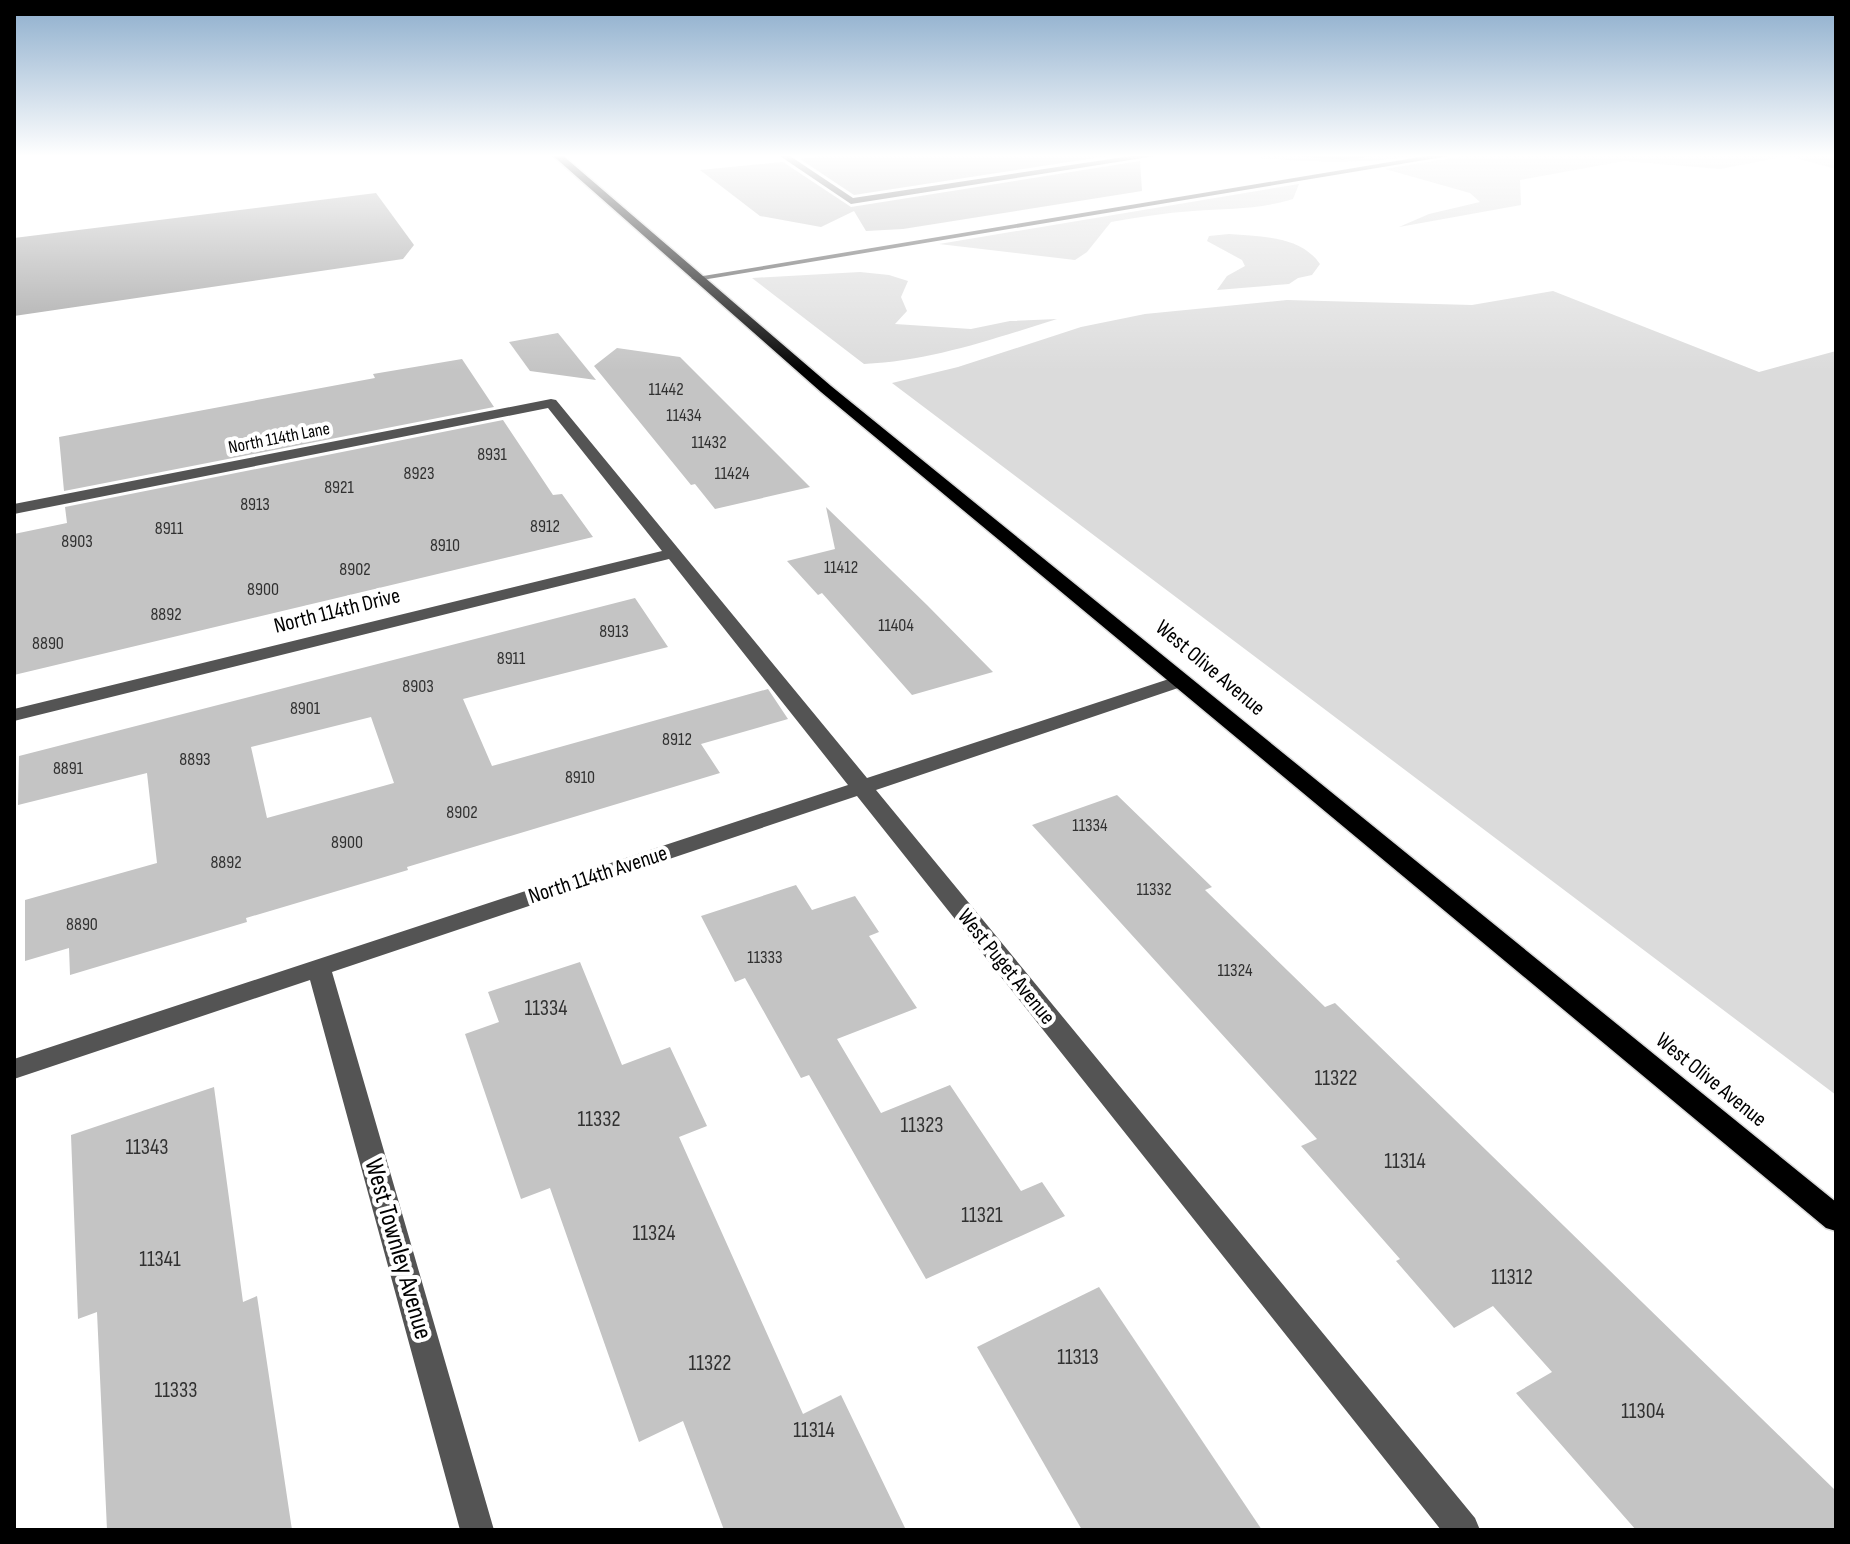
<svg xmlns="http://www.w3.org/2000/svg" width="1850" height="1544" font-family="'Sofia Sans Condensed',sans-serif">
<style>
.green{fill:#dbdbdb}
.water{fill:#a2a2a2}
.lines{fill:none;stroke-linecap:round;stroke-linejoin:round}
.stream{fill:#a2a2a2;fill-rule:evenodd}
.building{fill:#c4c4c4;fill-rule:evenodd}
.major-casing{stroke:#dbdbdb;stroke-width:3}
.minor{fill:#545454;fill-rule:evenodd}
.major{fill:#000;fill-rule:evenodd}
.labels{text-anchor:middle;dominant-baseline:central;stroke-width:8;stroke-linejoin:round;paint-order:stroke}
.number-label{font-size:18px;fill:#313131}
.far-street-label{font-size:18px;fill:#000;stroke:#fff}
.street-label{font-size:22px;fill:#000;stroke:#fff}
.near-number-label{font-size:22px;fill:#313131}
.near-street-label{font-size:26px;fill:#000;stroke:#fff}
</style>
<rect width="100%" height="100%" fill="#fff"/>
<!-- green -->
<g class="green">
<path d="M1265,154H1430C1370,164 1320,163 1260,158Z"/>
<polygon points="1476,154 1836,154 1836,169 1788,156 1720,169 1624,161 1520,180 1521,205 1399,227 1429,214 1480,202 1470,193 1385,169"/>
<path d="M1299,184L1293,199C1257,210 1229,208 1193,211C1165,213 1138,217 1111,222L1087,252L1075,260L939,244Z"/>
<path d="M1229,234C1261,237 1300,235 1320,264L1312,275L1298,278L1289,284L1217,290L1227,276L1245,266L1242,260L1207,241L1209,236Z"/>
<path d="M860,272L889,275L908,281L901,297L907,311L895,324L971,329L1010,321L1057,319C993,339 931,361 864,364L752,278Z"/>
<polygon points="1553,291 1759,372 1836,351 1836,1095 892,383 958,367 1081,327 1145,314 1287,300 1472,305"/>
</g>
<!-- water -->
<polygon class="water" points="376,193 414,245 403,259 14,316 14,238"/>
<g class="lines">
<!-- stream -->
<polygon class="stream" points="1270,154 1343,156 1390,154 1343,160"/>
</g>
<!-- building -->
<g class="building">
<polygon points="838,154 1121,154 854,195 800,159"/>
<polygon points="1140,161 1142,191 903,229 866,231 854,211 821,227 760,216 700,170 783,162 851,207"/>
<polygon points="558,333 596,380 530,371 509,342"/>
<polygon points="617,348 680,357 810,487 715,509 695,484 691,485 594,366"/>
<polygon points="462,359 494,407 64,491 59,437 375,378 373,374"/>
<polygon points="503,420 553,495 562,494 593,537 14,675 14,534 67,523 65,507"/>
<polygon points="826,507 927,605 993,672 912,695 822,593 818,595 787,561 835,549"/>
<path d="M635,598L668,647L463,699L492,766L768,689L788,719L701,744L720,773L407,867L408,870L246,918L247,922L70,975L69,948L25,961V900L157,863L147,773L18,805L19,756ZM371,717L394,783L267,818L251,747Z"/>
<polygon points="1117,795 1212,887 1205,890 1325,1007 1335,1003 1836,1491 1836,1530 1636,1530 1516,1393 1552,1372 1493,1306 1454,1328 1396,1261 1400,1259 1301,1146 1317,1139 1032,825"/>
<polygon points="796,885 812,910 855,896 879,932 869,936 917,1008 837,1039 881,1113 950,1085 1021,1191 1042,1182 1065,1216 926,1279 809,1075 801,1078 745,978 735,982 701,916"/>
<polygon points="580,962 622,1065 670,1047 707,1126 679,1137 803,1414 841,1395 906,1530 724,1530 683,1421 639,1442 550,1188 521,1199 465,1034 499,1022 488,992"/>
<polygon points="214,1087 243,1302 257,1296 292,1530 107,1530 97,1312 78,1319 71,1135"/>
<polygon points="1099,1287 1262,1530 1082,1530 977,1347"/>
</g>
<g class="lines">
<defs>
<polygon id="major" points="551,154 561,154 831,386 1836,1202 1836,1231 1826,1228 821,392"/>
</defs>
<!-- major casing -->
<use href="#major" class="major-casing"/>
<!-- minor -->
<g class="minor">
<polygon points="777,154 787,154 853,198 1144,154 1168,154 851,204"/>
<polygon points="1438,154 1461,154 696,281 691,278"/>
<polygon points="551,399 556,400 867,778 1175,677 1187,677 1190,681 1187,685 876,790 1475,1518 1480,1530 1441,1530 857,796 332,972 494,1530 460,1530 310,980 14,1079 14,1059 848,785 669,559 14,721 14,709 662,551 548,408 14,514 14,504"/>
</g>
<!-- major -->
<use href="#major" class="major"/>
</g>
<!-- sky -->
<linearGradient id="sky" x2="0" y2="1"><stop stop-color="#8cadcc"/><stop offset="0.42" stop-color="#fff"/><stop offset="1" stop-color="#fff" stop-opacity="0"/></linearGradient>
<rect width="1850" height="371" fill="url(#sky)"/>
<g class="labels">
<!-- number labels -->
<g class="number-label">
<text x="666" y="389">11442</text>
<text x="684" y="415">11434</text>
<text x="709" y="442">11432</text>
<text x="492" y="454">8931</text>
<text x="419" y="473">8923</text>
<text x="732" y="473">11424</text>
<text x="339" y="487">8921</text>
<text x="255" y="504">8913</text>
<text x="545" y="526">8912</text>
<text x="169" y="528">8911</text>
<text x="77" y="541">8903</text>
<text x="445" y="545">8910</text>
<text x="841" y="567">11412</text>
<text x="355" y="569">8902</text>
<text x="263" y="589">8900</text>
<text x="166" y="614">8892</text>
<text x="896" y="625">11404</text>
<text x="614" y="631">8913</text>
<text x="48" y="643">8890</text>
<text x="511" y="658">8911</text>
<text x="418" y="686">8903</text>
<text x="305" y="708">8901</text>
<text x="677" y="739">8912</text>
<text x="195" y="759">8893</text>
<text x="68" y="768">8891</text>
<text x="580" y="777">8910</text>
<text x="462" y="812">8902</text>
<text x="1090" y="825">11334</text>
<text x="347" y="842">8900</text>
<text x="226" y="862">8892</text>
<text x="1154" y="889">11332</text>
<text x="82" y="924">8890</text>
<text x="765" y="957">11333</text>
<text x="1235" y="970">11324</text>
</g>
<!-- far-street labels -->
<g class="far-street-label">
<text transform="translate(279 438) rotate(-11)">North 114th Lane</text>
</g>
<!-- street labels -->
<g class="street-label">
<text transform="translate(337 611) rotate(-14)">North 114th Drive</text>
<text transform="translate(1210 668) rotate(40)">West Olive Avenue</text>
<text transform="translate(598 875) rotate(-18)">North 114th Avenue</text>
<text transform="translate(1006 967) rotate(51)">West Puget Avenue</text>
<text transform="translate(1711 1080) rotate(39)">West Olive Avenue</text>
</g>
<!-- near-number labels -->
<g class="near-number-label">
<text x="546" y="1008">11334</text>
<text x="1336" y="1078">11322</text>
<text x="599" y="1119">11332</text>
<text x="922" y="1125">11323</text>
<text x="147" y="1147">11343</text>
<text x="1405" y="1161">11314</text>
<text x="982" y="1215">11321</text>
<text x="654" y="1233">11324</text>
<text x="160" y="1259">11341</text>
<text x="1512" y="1277">11312</text>
<text x="1078" y="1357">11313</text>
<text x="710" y="1363">11322</text>
<text x="176" y="1390">11333</text>
<text x="1643" y="1411">11304</text>
<text x="814" y="1430">11314</text>
</g>
<!-- near-street labels -->
<g class="near-street-label">
<text transform="translate(398 1249) rotate(74)">West Townley Avenue</text>
</g>
</g>
<!-- border -->
<rect width="1850" height="1544" fill="none" stroke="#000000" stroke-width="32"/>
</svg>
